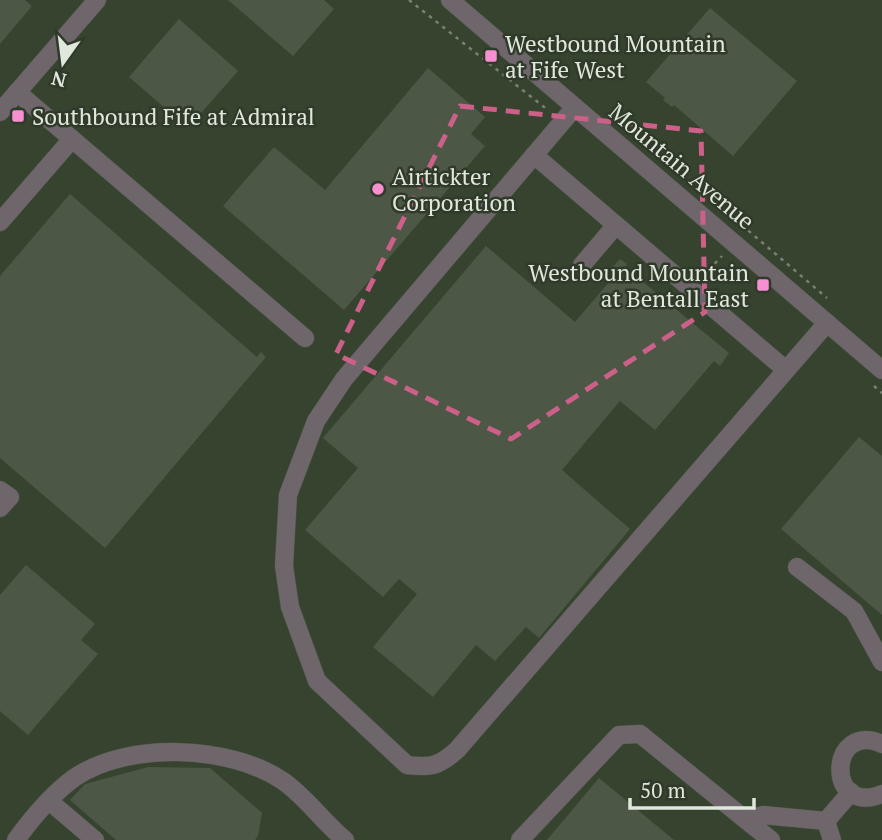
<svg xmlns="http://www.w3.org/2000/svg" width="882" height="840" font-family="'PT Serif',serif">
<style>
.built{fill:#36442f}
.building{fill:#4c5746}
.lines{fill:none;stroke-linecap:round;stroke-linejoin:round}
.minor-casing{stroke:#4c5646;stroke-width:19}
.path{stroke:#788173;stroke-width:2.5;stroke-dasharray:3.5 5;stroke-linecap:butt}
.minor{stroke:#6f666b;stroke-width:18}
.marked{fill:none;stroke:#cc6088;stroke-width:5;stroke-dasharray:14 9;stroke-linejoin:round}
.poi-dot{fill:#f690d0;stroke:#303a2a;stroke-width:2.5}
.labels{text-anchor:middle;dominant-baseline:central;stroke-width:5;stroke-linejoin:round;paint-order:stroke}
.poi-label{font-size:23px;fill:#e0e7dc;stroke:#303a2a;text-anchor:start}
.street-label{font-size:23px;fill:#e0e7dc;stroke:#303a2a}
</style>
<rect width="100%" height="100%" fill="#303a2a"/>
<!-- built -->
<rect class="built" x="0" y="0" width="882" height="840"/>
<!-- building -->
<g class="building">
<polygon points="0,0 25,0 32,6 0,44"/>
<polygon points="228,0 324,0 334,9 293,56"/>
<polygon points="710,8 797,81 733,156 674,105 672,107 663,100 665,98 646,82"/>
<polygon points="179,19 238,71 188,128 129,77"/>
<polygon points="428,68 485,117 471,134 485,146 344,310 223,206 274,147 325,190"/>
<polygon points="70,194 257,357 261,352 266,357 105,548 0,458 0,276"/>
<polygon points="486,246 575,322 615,275 610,270 620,259 627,264 625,267 729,353 720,366 714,361 655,430 620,401 562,470 630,529 539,638 526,627 495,661 476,645 433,697 373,647 417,594 399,579 383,597 305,530 358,468 323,438"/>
<polygon points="859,437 882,456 882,615 781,529"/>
<polygon points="26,565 95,624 81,640 98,654 28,735 0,711 0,595"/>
<polygon points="148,767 210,768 262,813 258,836 255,839 257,840 116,840 70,800 85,784"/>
<polygon points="599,778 674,840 547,840"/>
</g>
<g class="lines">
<defs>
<g id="minor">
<polyline points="450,0 882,370"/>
<polyline points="17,92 305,338"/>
<path d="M575,107L344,379L316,421L288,495L284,566L290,607L317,681L407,765C431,768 439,766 457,750L827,323"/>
<polyline points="0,112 97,0"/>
<polyline points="534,155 786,370"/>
<polyline points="0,222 72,139"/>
<polyline points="582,265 616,225"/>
<polyline points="0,490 10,497 0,508"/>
<polyline points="797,567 854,611 882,662"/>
<path d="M882,744C828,720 825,817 882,794"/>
<polyline points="49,801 95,840"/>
<polyline points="826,821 851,792"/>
<polyline points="826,821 832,840"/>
<path d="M16,840C32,818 52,794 74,778C128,741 230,745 283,781C306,797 323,822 345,840"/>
<polyline points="520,840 619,735 640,734 746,820"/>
<polyline points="771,840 746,820 763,815 826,821"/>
</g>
</defs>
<!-- minor casing -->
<use href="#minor" class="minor-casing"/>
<!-- path -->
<g class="path">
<polyline points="409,0 549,111"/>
<polyline points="716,203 827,298"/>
<polyline points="703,276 722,256"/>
<polyline points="874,386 882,393"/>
</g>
<!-- minor -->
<use href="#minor" class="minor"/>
</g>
<!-- marked area -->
<path class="marked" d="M460,106L701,131L705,312L511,439L336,354Z"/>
<!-- markers -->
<g class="poi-dot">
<rect x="484" y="49" width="14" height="14" rx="3.5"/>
<rect x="11" y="109" width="14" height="14" rx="3.5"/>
<circle cx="378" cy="189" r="7"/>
<rect x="756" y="278" width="14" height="14" rx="3.5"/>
</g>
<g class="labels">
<!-- poi labels -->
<g class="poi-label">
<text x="505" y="43">Westbound Mountain<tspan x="505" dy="26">at Fife West</tspan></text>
<text x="32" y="116">Southbound Fife at Admiral</text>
<text x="392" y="176">Airtickter<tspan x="392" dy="26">Corporation</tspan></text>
<text x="749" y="272" text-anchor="end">Westbound Mountain<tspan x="749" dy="26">at Bentall East</tspan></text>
</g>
<!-- street labels -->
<g class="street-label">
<text transform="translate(682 166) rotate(40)">Mountain Avenue</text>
</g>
</g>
<!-- north arrow -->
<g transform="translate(63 63) rotate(194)" stroke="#303a2a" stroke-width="5" paint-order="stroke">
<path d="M0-5L12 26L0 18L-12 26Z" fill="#e0e7dc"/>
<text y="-10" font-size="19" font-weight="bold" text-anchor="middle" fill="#e0e7dc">N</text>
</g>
<!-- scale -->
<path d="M630 798v10h124v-10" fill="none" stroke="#e0e7dc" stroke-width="3.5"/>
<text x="640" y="798" font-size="21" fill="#e0e7dc" stroke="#303a2a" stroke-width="5" paint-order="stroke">50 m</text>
</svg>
